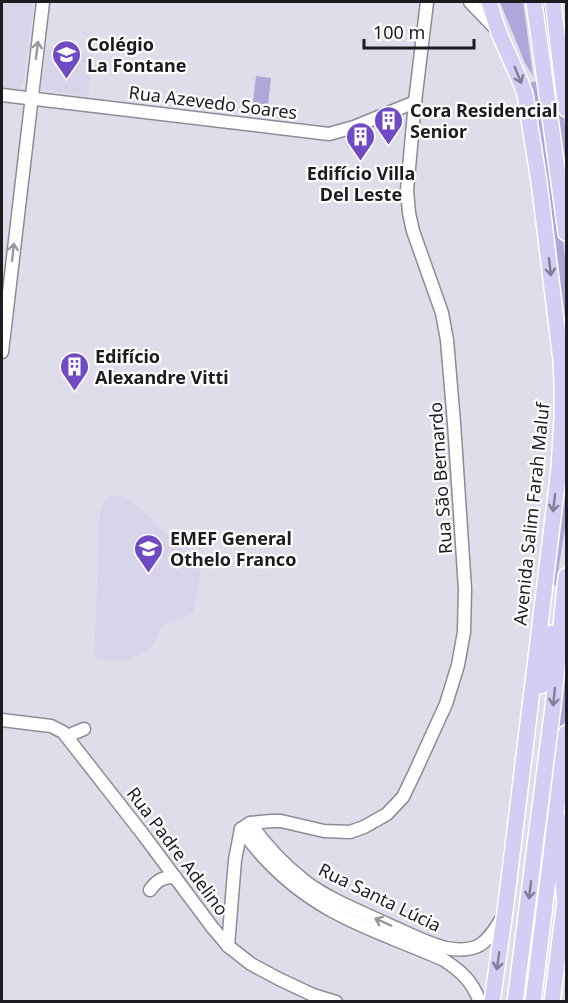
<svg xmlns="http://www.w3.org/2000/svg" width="568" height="1003" font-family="'Noto Sans',sans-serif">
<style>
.built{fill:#d8d4e9}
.green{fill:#b0a6d9}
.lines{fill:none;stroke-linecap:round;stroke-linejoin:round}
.secondary-casing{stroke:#8d8b98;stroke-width:15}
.highway-casing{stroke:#fff;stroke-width:18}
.secondary{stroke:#fff;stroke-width:12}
.highway{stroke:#d4cdf4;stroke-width:15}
.oneway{stroke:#99989b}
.oneway2{stroke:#817d95}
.labels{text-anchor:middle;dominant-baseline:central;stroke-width:4.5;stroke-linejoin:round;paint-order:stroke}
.poi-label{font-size:18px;font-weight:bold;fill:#1c1b20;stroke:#fff;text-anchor:start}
.street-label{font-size:18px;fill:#1c1b20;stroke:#fff}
</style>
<rect width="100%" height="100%" fill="#dfddea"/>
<!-- built -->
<g class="built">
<polygon points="2,2 34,2 23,85 19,89 2,87"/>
<polygon points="46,49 93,55 88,96 42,90"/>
<polygon points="118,495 132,501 202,567 193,613 162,626 151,649 126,661 101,661 94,657 100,512 105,499 110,496"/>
</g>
<!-- green -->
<g class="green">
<polygon points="500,2 523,2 533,76 525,63"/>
<polygon points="539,2 550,2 566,133 566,208"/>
<polygon points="256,76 271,78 268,105 253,103"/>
<polygon points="540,81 560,212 566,268 566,521 556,585 549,584 565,464 527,83"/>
<polygon points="566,597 566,710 529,1001 519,1002"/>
</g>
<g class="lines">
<defs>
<g id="secondary">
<polyline points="470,2 496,29"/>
<polyline points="2,95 329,134 354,127 415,102"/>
<polyline points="2,352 43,2"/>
<polyline points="2,720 51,726 63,732 142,833 212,927 228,946 251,964 279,979 313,995 336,1002"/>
<polyline points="67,736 84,729"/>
<path d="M250,823C266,846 284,865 306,882C330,900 360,911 387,924C406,932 426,943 446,948C456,950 469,950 478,946C490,940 497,925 504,915"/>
<polyline points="241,829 250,823 272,821 281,821 324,831 350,832 364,827 387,814 403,797 415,772 446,704 458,665 464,632 465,589 454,423 447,340 442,313 413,231 409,213 407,190 415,102 427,2"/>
<path d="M241,829C265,863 297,892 334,912C369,931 408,944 444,960C462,972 472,981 480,1002"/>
<path d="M150,890C157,880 163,877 175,877"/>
<polyline points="228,946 235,860 241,829"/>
</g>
<g id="highway">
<polyline points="489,2 499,33 521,83 525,94 539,182 561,360 562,382 562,419 559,469 506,904 492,1002"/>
<polyline points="534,2 566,233"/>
<polyline points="553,2 566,109"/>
<polyline points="541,686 552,633"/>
<polyline points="565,902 562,873 566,822"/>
<polyline points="515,1002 553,706 566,576"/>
<polyline points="533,1002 566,733"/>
<polyline points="552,1002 566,893"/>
</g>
</defs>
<!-- secondary casing -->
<use href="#secondary" class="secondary-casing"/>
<!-- highway casing -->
<use href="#highway" class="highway-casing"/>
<!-- secondary -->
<use href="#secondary" class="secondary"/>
<!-- highway -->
<use href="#highway" class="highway"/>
</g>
<!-- one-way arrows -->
<defs><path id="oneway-shaft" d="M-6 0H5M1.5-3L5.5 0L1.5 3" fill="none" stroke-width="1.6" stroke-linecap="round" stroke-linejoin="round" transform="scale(1.5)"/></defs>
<g class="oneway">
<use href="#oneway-shaft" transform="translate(37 50) rotate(-83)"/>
<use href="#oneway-shaft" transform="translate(13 252) rotate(-84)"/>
<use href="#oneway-shaft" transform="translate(383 922) rotate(-156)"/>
</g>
<g class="oneway2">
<use href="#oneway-shaft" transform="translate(518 75) rotate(68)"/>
<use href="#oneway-shaft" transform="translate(550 267) rotate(83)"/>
<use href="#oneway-shaft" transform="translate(554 503) rotate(97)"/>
<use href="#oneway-shaft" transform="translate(554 697) rotate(96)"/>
<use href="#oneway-shaft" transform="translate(530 890) rotate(97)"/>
<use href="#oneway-shaft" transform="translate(498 961) rotate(98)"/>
</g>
<!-- icons -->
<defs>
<symbol id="school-pin" viewBox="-11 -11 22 30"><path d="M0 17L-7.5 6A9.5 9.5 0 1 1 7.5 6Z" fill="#704ac2" stroke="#fff"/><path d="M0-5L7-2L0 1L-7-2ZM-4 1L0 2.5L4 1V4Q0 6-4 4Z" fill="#fff"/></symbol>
<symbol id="building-pin" viewBox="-11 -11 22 30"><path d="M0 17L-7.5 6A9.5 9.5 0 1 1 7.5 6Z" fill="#704ac2" stroke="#fff"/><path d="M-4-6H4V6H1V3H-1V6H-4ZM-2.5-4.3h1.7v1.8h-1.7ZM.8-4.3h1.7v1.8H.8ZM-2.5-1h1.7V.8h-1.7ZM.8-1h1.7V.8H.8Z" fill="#fff"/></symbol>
</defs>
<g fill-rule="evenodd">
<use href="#school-pin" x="50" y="38" width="33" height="45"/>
<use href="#building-pin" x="372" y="104" width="33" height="45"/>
<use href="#building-pin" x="344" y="120" width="33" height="45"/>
<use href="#building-pin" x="58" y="350" width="33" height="45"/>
<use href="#school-pin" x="132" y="532" width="33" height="45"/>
</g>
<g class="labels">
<!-- poi labels -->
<g class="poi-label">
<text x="87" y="44">Colégio<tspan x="87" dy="21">La Fontane</tspan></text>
<text x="410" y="110">Cora Residencial<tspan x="410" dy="21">Senior</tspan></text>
<text x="361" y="173" text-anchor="middle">Edifício Villa<tspan x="361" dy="21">Del Leste</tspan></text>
<text x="95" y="356">Edifício<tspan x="95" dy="21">Alexandre Vitti</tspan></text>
<text x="170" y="538">EMEF General<tspan x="170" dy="21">Othelo Franco</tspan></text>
</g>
<!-- street labels -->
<g class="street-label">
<text transform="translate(213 102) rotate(7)">Rua Azevedo Soares</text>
<text transform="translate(440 478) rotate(-94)">Rua São Bernardo</text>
<text transform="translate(531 514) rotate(-84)">Avenida Salim Farah Maluf</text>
<text transform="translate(178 851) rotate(53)">Rua Padre Adelino</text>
<text transform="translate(380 897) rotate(26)">Rua Santa Lúcia</text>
</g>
</g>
<!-- border -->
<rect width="568" height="1003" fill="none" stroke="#1c1b20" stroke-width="6"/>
<!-- scale -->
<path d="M364 39v9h110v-9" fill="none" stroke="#1c1b20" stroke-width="3"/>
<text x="373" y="39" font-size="18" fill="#1c1b20" stroke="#ffffff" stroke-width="4.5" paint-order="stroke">100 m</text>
</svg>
